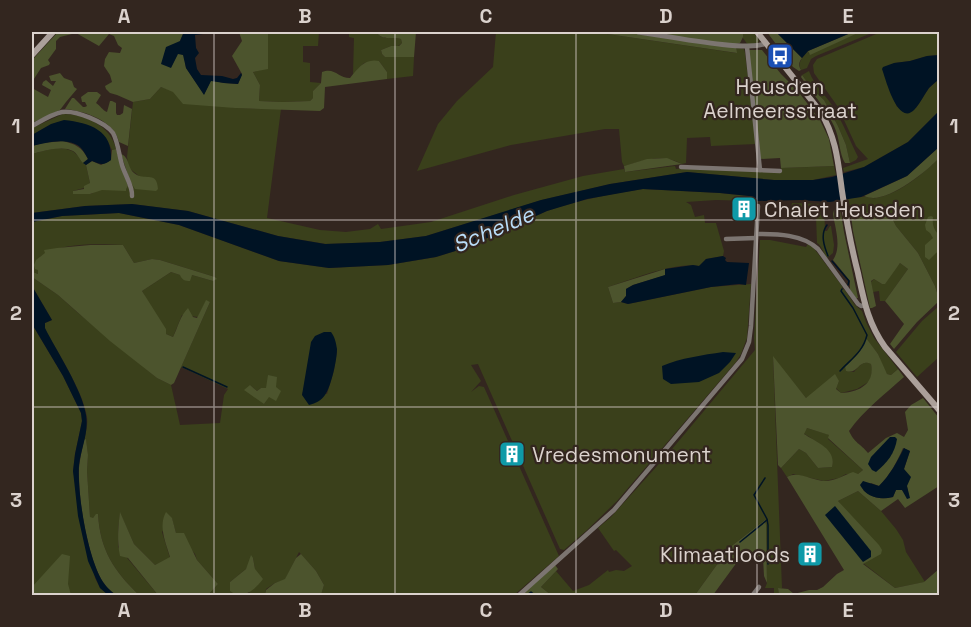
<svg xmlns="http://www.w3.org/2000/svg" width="971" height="627" font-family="'Space Grotesk',sans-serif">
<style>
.green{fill:#3a401b;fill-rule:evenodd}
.forest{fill:#4c542d;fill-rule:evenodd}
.water{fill:#001324}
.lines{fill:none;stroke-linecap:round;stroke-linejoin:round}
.stream{stroke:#001324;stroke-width:1.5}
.minor{stroke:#7c7571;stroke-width:4.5}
.tertiary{stroke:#7c7571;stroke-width:5}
.secondary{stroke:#aba09a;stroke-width:6}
.grid{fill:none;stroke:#dbd2cd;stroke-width:1.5;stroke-opacity:0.55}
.labels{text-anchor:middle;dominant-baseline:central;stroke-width:4.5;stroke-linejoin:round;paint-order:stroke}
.poi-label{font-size:21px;fill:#dbd2cd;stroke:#33261f;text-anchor:start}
.water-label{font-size:22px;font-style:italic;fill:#b9ddf9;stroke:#33261f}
.neatline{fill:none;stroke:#dbd2cd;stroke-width:2}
.grid-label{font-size:20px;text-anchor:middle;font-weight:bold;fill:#dbd2cd}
</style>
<rect width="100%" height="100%" fill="#33261f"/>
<!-- green -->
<g class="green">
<polygon points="268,32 319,32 318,46 303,46 303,62 310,63 310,82 321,83 313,91 313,98 310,101 282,102 259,101 260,85 253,72 268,68"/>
<path d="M349,32H376C384,42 390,36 401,39L402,43L398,46H391L381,50L382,54L385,57H414L413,76L387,79V72L379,61L364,63L353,74L354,38L349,37Z"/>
<path d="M496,32H594L736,53L737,48L744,49L745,53L756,144L711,146L710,137L687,138L686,163L682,164C661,153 646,160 624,166L622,162L619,129H605L511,145L417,171L438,124L457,101L493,67Z"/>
<polygon points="743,32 753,32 759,40 758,43 748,45 743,38"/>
<polygon points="881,32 939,32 939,55 927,56 910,61 894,63 887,81 897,107 916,108 929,88 939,79 939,111 908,142 864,167 844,172 843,168 868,159 856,146 838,107 814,73 813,65 817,59"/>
<path d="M858,33V32H874L816,56L811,59L807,68L801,70C797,62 803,57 808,51L809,54Z"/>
<path d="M809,71C814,86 828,97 835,110C844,125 850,141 858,157L856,160L850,163L846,145L838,126L824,100L814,91L802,75Z"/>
<path d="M161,87L173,91L235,108L281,109L267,218L320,230L346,232L370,229L378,224L381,229L431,222L514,195L583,176L624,169L625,172L675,166L676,169L686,168L781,172V168L834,166L836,175L813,180H774L687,172L610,184L542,200L426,236L380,242L326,244L278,236L188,211L132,204L85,206L32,213V154C43,151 60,145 72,151C78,154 81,161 86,165L90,183L84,188L73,191L74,194H91L98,190L125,189L139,176L129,168L127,157L133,102L150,99Z"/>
<path d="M63,114C85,114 111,126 116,149L112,150C105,134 104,136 89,128C64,115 54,123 32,135V128Z"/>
<path d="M939,158V303L938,302L939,299L935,286L918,253L896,226L891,216L859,214L851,205L850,207L848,198C853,198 857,197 862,197C867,196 871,199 876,198C899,194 923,174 939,158Z"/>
<path d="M643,189L720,193L749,196L757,201L716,200L686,202L691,205L695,217L704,215L705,223H716L724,251L723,256L706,259L699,266C677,261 630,280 608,287L613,303L621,302L628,304L711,287L751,284L747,338L741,354L736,362L617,501L586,531L564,550L560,549L478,364L471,365L481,381L471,392L479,386L484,387L559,556L514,595H321L324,585L316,571L299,552L285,580L275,583L266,589L265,595H243L249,593L255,569L253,558L246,569L230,582L231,591L236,595H208L218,584L197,560L195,554L176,533L172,519L162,532L170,558L155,565L134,544L120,513L118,529V547L158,595H139C114,571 100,550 98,514L93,518H90L87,471L88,455L86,440H84C86,432 88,425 87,417C83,391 57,351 44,328L45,323L52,320L32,286V277L58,295L77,312L157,378L171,385L180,425L220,423L224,395L228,389L181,367L210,302L206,301L198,317L182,315L173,337L166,334L142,291L171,272L180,275H192L213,281L216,279L215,277L160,260L152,259L134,263L123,245C97,244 61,242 40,257L38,274L33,272L32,273V222L62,216L119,213L179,225L279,261L329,268L388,265L436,257L465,248L547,211C579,200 610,194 643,189ZM337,351L334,370L327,394L302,395L306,381ZM250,385L257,391L261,388H267L271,397H268L264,404Z"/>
<path d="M792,203L824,204L825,231H827L830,226H831L834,245L833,253L827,258C823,253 822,246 817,243L816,216H808V209L791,208Z"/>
<path d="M760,240H770L806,247L808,244L813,247L842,286L843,289L845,290L855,305L862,311L866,322L874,338L898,369L891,375L887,374L884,370L878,354L866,339C862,351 852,359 846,371L854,372C859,366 863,360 871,364L872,371L870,381L857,389L841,393L836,388L839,381L806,398L773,358L782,588H778L779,595H774V588H765L767,583L766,525L765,520L729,548L695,595H551L541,587L556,571L573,591L589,585L608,570L609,572L616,570L624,571L632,566L616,550L614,551L598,528L611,517L667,455L755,350L754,338Z"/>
<polygon points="900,263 908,269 885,301 880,301 879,291 873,292 871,282 874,279 882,284"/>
<polygon points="939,306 939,357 917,377 896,352 922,321"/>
<polygon points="32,324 63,376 81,413 82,421 75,454 73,471 95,578 100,588 108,595 32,595"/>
<path d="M807,428L830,435L828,439L863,470L858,474H846L839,478L824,481L793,474L787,477L781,468L799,449L806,453L818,468L832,467C836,451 815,441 803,433Z"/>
<polygon points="858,491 881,511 896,529 903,540 906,552 925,582 895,588 863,563 880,554 838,501"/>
</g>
<!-- forest -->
<g class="forest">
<path d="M58,32H182L183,34L180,41L178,53L184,55L186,68L204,94L211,80L224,83L238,84L242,74L232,56L242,41L239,32H268V69L253,72L260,85L259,101L282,102L310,101L313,98V91L321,83L322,72C335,67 338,78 350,78C358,68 365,58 379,61L387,72V79L325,87L324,108L320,111L235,108L183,104L173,92L161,87L150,99L133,102L117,95L110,93L106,89L105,86L112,82L110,75L104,66L105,59L109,52L120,53L122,48L118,45L114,36L109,34L99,46L76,33L60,37L56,41V49L48,60L50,63L49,65L41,68L32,82V63L34,58Z"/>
<path d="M376,32H416L414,57H385L382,54L381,50L391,46H399L402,43L401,39C390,36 384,42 376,32Z"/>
<polygon points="594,32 743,32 743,37 740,43 736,44 737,53"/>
<path d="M767,32H773L774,33L776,32L802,58C799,62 798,65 801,70L799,71L793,67Z"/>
<polygon points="853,32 858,32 858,33 810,55 808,51"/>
<polygon points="748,50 762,50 781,74 797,90 820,120 829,139 834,166 781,168 780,158 760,159"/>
<polygon points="60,73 64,78 72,81 74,87 77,89 66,102 60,110 32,123 32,88 48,97 51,90 42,85 43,82 46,80 53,86 56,81 51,81 49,76"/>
<path d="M802,75L814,91L824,100L838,126L846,145L850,163H845C839,154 840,138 834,126C826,108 812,93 801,77Z"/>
<path d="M88,92H97L101,95L96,103C101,106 102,110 107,112L110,101H112L116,103V113L117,115H120L123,113L124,105L132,109L128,146L119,142C114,120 84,111 65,109L72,98H74L83,107H85L87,106L85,102H82L81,97Z"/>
<path d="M63,141C75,144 82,147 88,159L83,163C80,160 77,153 73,151C63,145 42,151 32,154V146L43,143Z"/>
<path d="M939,147V158C926,172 893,198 873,198C871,198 866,197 864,196L907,176Z"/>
<polygon points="116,149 128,186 126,189 126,191 102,190 90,194 73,194 73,191 84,189 84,186 90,183 86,165 92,161 101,165 111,160 112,150"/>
<path d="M121,154C131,158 126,169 137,175C146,180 157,171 158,189L156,191L135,189L130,181Z"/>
<polygon points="667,158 682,164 625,172 624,166 647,159"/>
<polygon points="854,204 857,206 859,214 873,211 884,213 891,216 896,226 918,253 935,286 939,299 938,302 917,322 894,349 890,344 904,324 885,301 908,269 900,263 885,284 882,284 874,279 871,281 876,306 872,308 870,308 853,231 850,207"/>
<path d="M838,207H840L844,232L858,298H856L850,290V281L833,260C842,247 835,228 833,214L834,210Z"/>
<path d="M931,216L933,217C932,225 934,230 939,235V251L936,253L929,260L925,257V245L933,238L930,233L926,230L925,225L928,217Z"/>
<path d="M90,245H123L134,263L152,259L160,260L215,277L217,279L213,281L192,275L190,281C185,281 182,280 180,275L171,272L142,291L166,329V334L173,337C178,327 180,316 188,308L193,317L197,318L206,300L210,302L174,383L171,385L157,378L110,341L58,295L32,277V273L33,272L38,274V270L35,269L34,265L36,260L45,253L44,250L57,248Z"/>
<polygon points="665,269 666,275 633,285 626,289 626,296 621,302 613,303 608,287"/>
<path d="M866,338L878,354L887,374L891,375L898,369L904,377C885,394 864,410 849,431C855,444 860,443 868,453L886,438L897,433L904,437L908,430L905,412L911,405L923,398L939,418V486L905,508L898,499L881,511L858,491L838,501L879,545L882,550L881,554L863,564L895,588L924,582L939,569V595H779L778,588L788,589L794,594L809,590H817L823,587L837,574L844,570L787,477C798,470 813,481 825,481C835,481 844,475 853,472L858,474L863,470L828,438L829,435L807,428L804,434C816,442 837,449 832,467L818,468L806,453L799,449L781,468L778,465L773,356L806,398L835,374L839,381L836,389L841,393C859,392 875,384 871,364C858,358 859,375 846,371L845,366C855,359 862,350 866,338ZM903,448L910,451L904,469L909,498L902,490H896L893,497C881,500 873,498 863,490L871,483L879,486C890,475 897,462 903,448Z"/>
<polygon points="268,375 277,377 276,387 281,391 276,401 269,397 264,404 244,390 250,385 257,391 261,388 266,388"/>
<path d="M86,439L88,455L87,471L90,517L93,518L96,514H98C100,550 114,571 139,595H116C111,591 107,588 103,582C87,556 78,498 79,468C80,458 82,449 84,440Z"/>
<path d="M120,512L134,544L155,565L170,557C166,543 158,526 166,512L172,518L176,533H184L197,560L218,584L208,595H158L128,558L120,556C117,541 118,527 120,512Z"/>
<polygon points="765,520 766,525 767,583 764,576 763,558 750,551 743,554 713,595 695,595 729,548"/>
<polygon points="62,554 70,556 68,584 71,595 32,595 32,587"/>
<polygon points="301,554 316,571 324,585 321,595 265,595 266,590 275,583 285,579 296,558"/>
<path d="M251,555L253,558L255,569L263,579C256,588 248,596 236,595L230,591V582L246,569Z"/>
<polygon points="555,565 558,569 541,587 551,595 531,595 529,594 520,596"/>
</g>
<!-- water -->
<g class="water">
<polygon points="182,32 219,32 195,35 196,48 199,53 195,58 197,69 201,75 222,76 233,79 237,78 241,73 242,75 238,84 224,83 211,81 204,95 186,68 183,55 178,54 171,68 161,64 166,47 180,41 183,34"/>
<polygon points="776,32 853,32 808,51 802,58"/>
<path d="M939,55V79C936,82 932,85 929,88C924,95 921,102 915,109C898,128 886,80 882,69L883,67L894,63L910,61L927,56Z"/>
<polygon points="939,111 939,147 907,176 861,197 830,202 800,200 757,201 749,196 720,193 643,189 587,199 547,211 465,248 436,257 388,265 329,268 279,261 179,225 119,213 62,216 32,222 32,213 85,206 132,204 188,211 278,236 325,244 380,242 426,236 541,200 610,184 687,172 774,180 813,180 832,177 864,167 908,142"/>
<path d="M64,120C90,123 113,130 111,160C104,166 99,164 92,161L86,165L83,163L88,159C85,153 81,146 75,144C63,138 44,143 32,146V135L51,124Z"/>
<polygon points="723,256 726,258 725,260 727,262 749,263 746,285 739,284 711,287 628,304 621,302 626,296 626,289 633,285 665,275 665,269 693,265 699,266 706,259"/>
<path d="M32,286L52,320L45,323V328C57,352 82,389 86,415C89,432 81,449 79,465C77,494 88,559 103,582C107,588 111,591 116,595H108L100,588L88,561L78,516L73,471L75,454L82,421L81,413L63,376L32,324Z"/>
<path d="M324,332H331C335,337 336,343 337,349C337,360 331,387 325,395C321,401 316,403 309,405L302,395L311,342L315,336Z"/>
<path d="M723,352L736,353L730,362L719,373L699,382L671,384L663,379L662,366C681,358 703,355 723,352Z"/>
<path d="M890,437H895L897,439C895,453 887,463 876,472L872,470L868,464L871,457Z"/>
<path d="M904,448L910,451L904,469L911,477L907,486L910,498L907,499L902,490H896L893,497C880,500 867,498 860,485L863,481L879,486C890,475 897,462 904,448Z"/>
<polygon points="835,506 871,551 871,557 863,562 825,515"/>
</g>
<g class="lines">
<!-- stream -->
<g class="stream">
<path d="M827,225C820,234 824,246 828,256"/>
<polyline points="832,261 849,281 848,285"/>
<polyline points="183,367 227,387"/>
<path d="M840,371C851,359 863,352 867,335L853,308L841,291L842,289"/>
<polyline points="765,478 754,495 767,519 768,525 768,564"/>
<polyline points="740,542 767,520"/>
<polyline points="525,596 531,592 536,596"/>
</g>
<!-- minor -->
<g class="minor">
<polyline points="747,47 760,170"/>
<path d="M32,126C41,121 52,114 62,112C76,110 105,122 113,133C118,142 119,155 122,165C125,175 133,187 132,196"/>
<polyline points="681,167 780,171"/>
<path d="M757,234C777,234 802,234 818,249L858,304L861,306L865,305"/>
<polyline points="726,239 756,238"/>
<polyline points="518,596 614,510 742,359 749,342 751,326 758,206"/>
<polyline points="752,596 759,587"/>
</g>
<!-- tertiary -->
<path class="tertiary" d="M638,32C662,35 750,53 766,43"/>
<!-- secondary -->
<g class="secondary">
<path d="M757,32L820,111C836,137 838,161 842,191C846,219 851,246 858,273C864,301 868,323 885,347L940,411"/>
<polyline points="32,55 53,32"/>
</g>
</g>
<!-- grid -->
<path class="grid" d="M214,32V596M395,32V596M576,32V596M757,32V596M32,220H940M32,407H940"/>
<!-- icons -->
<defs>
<symbol id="bus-square" viewBox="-11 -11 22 22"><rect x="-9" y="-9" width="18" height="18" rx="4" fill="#1a4fb4" stroke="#33261f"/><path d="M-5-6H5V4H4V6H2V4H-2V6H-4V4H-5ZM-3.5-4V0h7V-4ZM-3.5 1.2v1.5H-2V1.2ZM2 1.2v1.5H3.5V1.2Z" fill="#fff"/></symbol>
<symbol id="building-square" viewBox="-11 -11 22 22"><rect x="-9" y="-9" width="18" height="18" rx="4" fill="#0f9aa8" stroke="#33261f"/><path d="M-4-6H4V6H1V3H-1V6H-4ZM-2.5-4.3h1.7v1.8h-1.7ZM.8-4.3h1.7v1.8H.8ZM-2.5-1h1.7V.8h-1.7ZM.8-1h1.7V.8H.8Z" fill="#fff"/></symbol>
</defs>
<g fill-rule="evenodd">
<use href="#bus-square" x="765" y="41" width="30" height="30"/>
<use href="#building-square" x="729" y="194" width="30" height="30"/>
<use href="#building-square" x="497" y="439" width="30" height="30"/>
<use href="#building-square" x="795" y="539" width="30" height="30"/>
</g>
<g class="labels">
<!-- poi labels -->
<g class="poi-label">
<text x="780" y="86" text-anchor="middle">Heusden<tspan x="780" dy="24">Aelmeersstraat</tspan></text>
<text x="764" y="209">Chalet Heusden</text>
<text x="532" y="454">Vredesmonument</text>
<text x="790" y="554" text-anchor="end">Klimaatloods</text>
</g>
<!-- water labels -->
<g class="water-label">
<text transform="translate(493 229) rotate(-23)">Schelde</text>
</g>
</g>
<!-- border -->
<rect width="971" height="627" fill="none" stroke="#33261f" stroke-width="66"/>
<rect x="33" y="33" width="905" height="561" class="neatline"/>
<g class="grid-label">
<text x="124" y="23">A</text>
<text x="305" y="23">B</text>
<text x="486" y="23">C</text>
<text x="666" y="23">D</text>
<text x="848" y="23">E</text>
<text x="16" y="133">1</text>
<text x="954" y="133">1</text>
<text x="16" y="320">2</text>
<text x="954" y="320">2</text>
<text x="16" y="507">3</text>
<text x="954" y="507">3</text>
<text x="124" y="617">A</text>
<text x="305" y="617">B</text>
<text x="486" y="617">C</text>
<text x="666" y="617">D</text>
<text x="848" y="617">E</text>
</g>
</svg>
